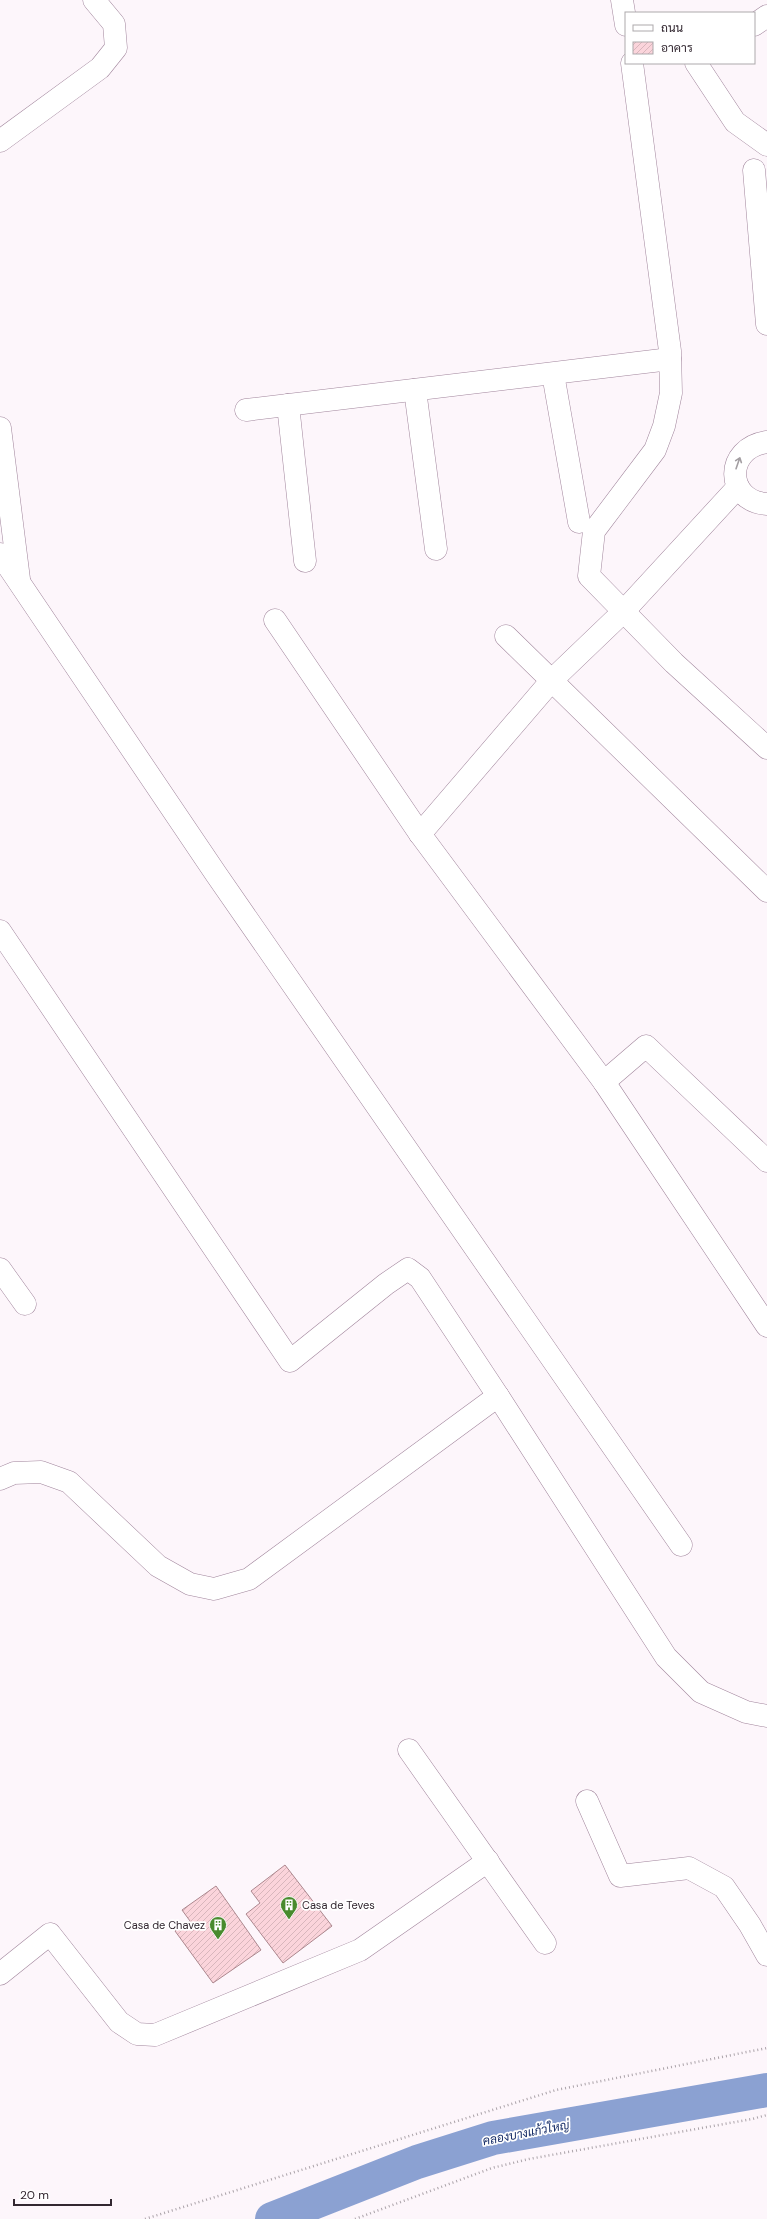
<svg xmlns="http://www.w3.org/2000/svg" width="767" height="2219" font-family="'DM Sans',Sarabun,sans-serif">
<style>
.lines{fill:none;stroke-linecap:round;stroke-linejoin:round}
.canal{stroke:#8ba1d2;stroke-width:34}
.building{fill:url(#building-hatch);stroke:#ac878e}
.minor-casing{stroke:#a1859c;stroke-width:23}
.path{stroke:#aba3a9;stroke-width:2.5;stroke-dasharray:1 3;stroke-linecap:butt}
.minor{stroke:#fff;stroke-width:22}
.oneway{stroke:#a39ea2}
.labels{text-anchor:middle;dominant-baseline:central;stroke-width:3.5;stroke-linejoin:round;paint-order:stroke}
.poi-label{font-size:11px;fill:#322730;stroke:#fff;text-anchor:start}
.water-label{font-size:12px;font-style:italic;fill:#182e68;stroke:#fff}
</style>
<defs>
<pattern id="building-hatch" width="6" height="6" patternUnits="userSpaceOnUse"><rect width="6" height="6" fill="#fbd4db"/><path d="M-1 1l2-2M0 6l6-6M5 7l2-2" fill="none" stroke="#d8b6bc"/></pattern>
</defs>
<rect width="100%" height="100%" fill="#fdf6fb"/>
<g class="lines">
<!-- canal -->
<polyline class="canal" points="272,2219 417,2162 493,2138 767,2090"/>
</g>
<!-- building -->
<g class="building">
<polygon points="285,1865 332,1926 283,1963 246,1914 260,1903 251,1891"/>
<polygon points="216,1886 261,1950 213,1983 175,1931 190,1921 182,1910"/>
</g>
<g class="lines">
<defs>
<g id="minor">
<polyline points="622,0 626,25"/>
<polyline points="754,25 767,16"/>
<polyline points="632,63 670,351 671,393 664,426 655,450 594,531 589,576 674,663 767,748"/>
<polyline points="696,63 735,122 767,145"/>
<polyline points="0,141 100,68 116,48 114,24 94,0"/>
<polyline points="754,170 767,324"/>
<polyline points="553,374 579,522"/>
<polyline points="415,390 436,549"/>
<polyline points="288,405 305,561"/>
<polyline points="246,410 670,359"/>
<polyline points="0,428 19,579"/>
<path d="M767,442C724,448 725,501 767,504"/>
<polyline points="0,554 216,874 681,1545"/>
<polyline points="275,620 420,834 604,1082 767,1326"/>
<polyline points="506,636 767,891"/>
<polyline points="420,834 552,680 623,612 738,487"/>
<polyline points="0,931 290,1361 386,1284 408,1269 420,1278 498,1396 666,1657 701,1692 746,1712 767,1716"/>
<polyline points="604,1082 646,1046 767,1161"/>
<polyline points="0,1269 25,1304"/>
<polyline points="0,1479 14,1473 41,1472 69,1482 158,1566 190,1584 214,1589 249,1579 498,1396"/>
<polyline points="409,1750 545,1943"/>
<polyline points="587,1801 620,1876 689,1868 724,1887 750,1925 767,1955"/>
<polyline points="0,1974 50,1934 119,2022 137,2034 155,2035 360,1950 488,1861"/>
</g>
</defs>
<!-- minor casing -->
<use href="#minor" class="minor-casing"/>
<!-- path -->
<g class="path">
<polyline points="145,2219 556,2090 767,2048"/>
<polyline points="355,2219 492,2168 529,2159 752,2119 767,2115"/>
</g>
<!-- minor -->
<use href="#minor" class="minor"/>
</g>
<!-- one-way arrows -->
<defs><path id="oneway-shaft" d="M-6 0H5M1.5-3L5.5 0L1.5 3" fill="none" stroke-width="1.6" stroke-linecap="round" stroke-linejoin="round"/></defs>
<use class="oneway" href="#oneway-shaft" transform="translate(738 463) rotate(-71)"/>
<!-- icons -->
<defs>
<symbol id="building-pin" viewBox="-11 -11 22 30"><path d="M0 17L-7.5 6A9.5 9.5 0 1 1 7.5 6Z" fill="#498b2e" stroke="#fff"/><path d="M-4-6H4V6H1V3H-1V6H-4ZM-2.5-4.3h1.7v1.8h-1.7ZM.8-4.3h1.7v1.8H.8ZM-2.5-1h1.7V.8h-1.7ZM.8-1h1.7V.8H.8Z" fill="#fff"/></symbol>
</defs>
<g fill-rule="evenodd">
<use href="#building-pin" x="279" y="1895" width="20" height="27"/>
<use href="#building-pin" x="208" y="1915" width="20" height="27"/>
</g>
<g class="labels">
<!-- poi labels -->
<g class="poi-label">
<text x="302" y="1905">Casa de Teves</text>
<text x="205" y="1925" text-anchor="end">Casa de Chavez</text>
</g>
<!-- water labels -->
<g class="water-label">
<text transform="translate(526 2133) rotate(-11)">คลองบางแก้วใหญ่</text>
</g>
</g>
<!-- legend -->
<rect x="625" y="12" width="130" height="52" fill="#ffffff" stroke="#ada9ac"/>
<rect x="633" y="25" width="20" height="6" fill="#ffffff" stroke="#ada9ac"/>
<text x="661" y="32" font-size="12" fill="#322730">ถนน</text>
<rect x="633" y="42" width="20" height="12" fill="url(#building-hatch)" stroke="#ada9ac"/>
<text x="661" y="52" font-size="12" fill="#322730">อาคาร</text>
<!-- scale -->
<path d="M14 2199v6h97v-6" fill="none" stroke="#322730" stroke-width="2"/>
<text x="20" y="2199" font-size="12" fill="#322730" stroke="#ffffff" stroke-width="3" paint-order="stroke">20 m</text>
</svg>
